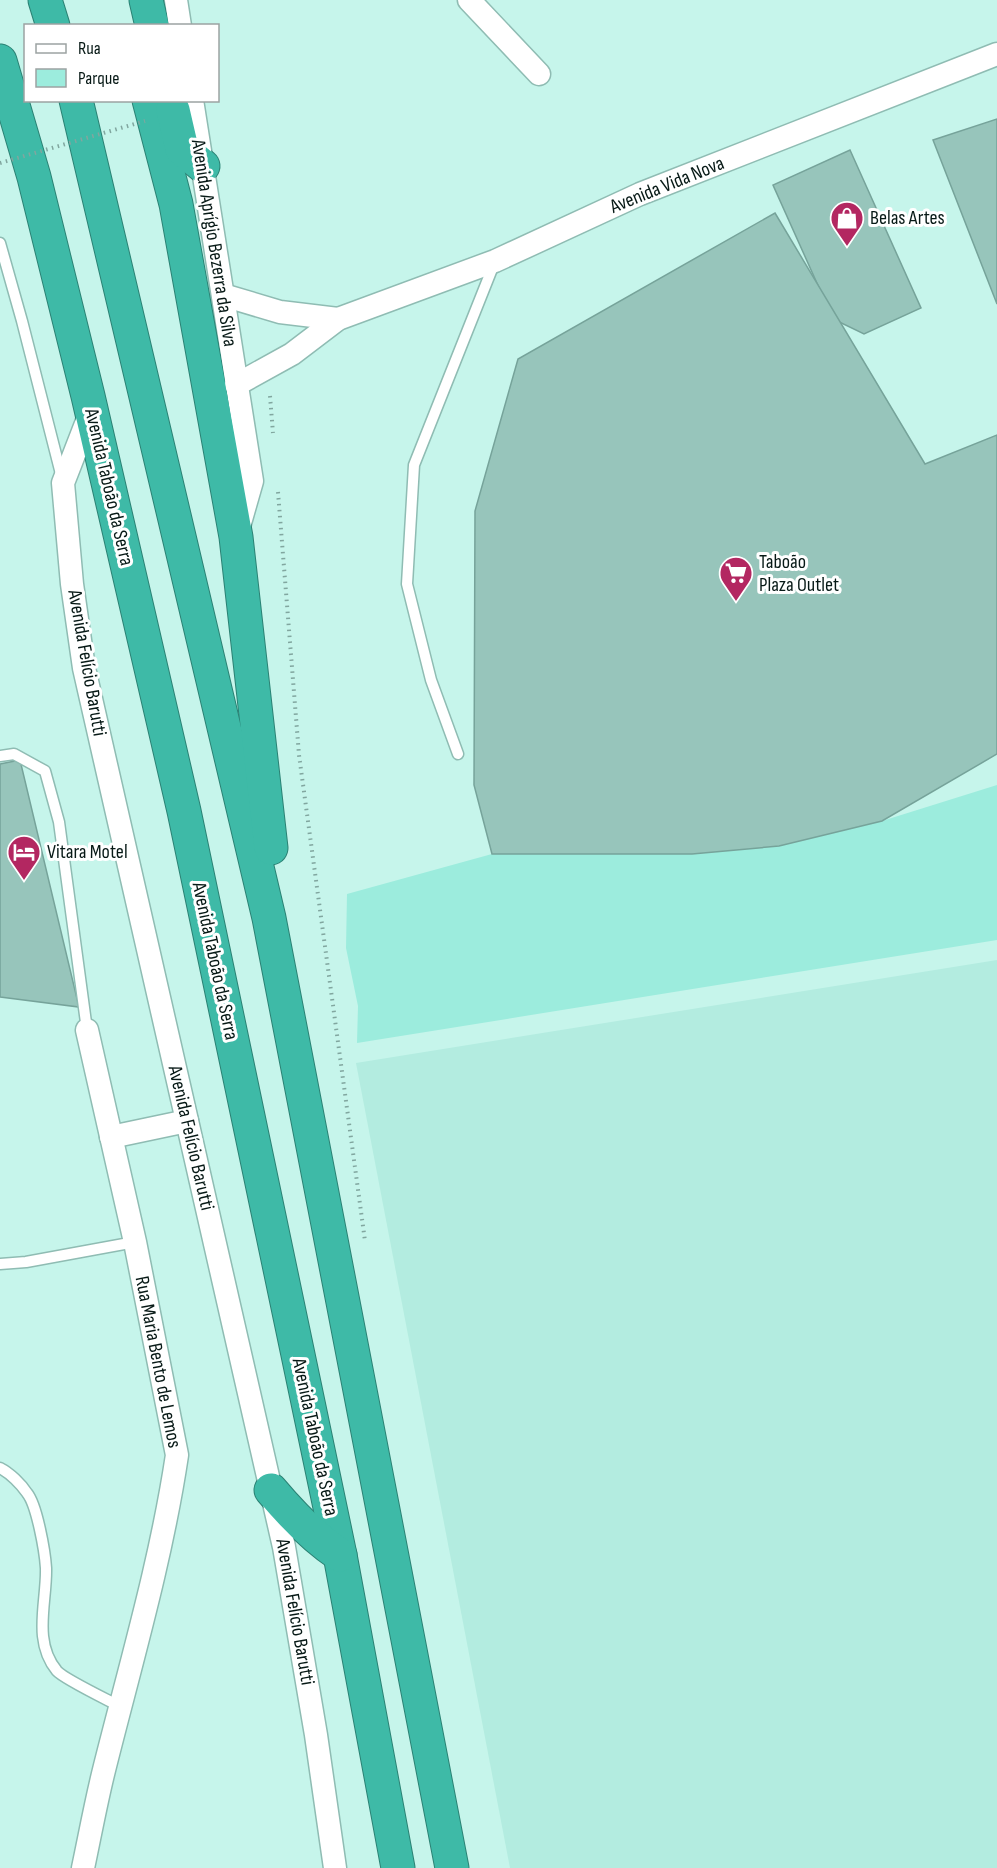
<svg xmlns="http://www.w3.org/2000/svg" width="997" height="1868" font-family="'Sofia Sans Condensed',sans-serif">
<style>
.built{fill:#b3ece0}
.green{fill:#9cecdd}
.building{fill:#97c5bb;stroke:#76a39a;stroke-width:1.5}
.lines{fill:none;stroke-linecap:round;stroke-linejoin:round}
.lane-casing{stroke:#8fbcb3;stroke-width:13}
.street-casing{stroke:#8fbcb3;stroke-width:25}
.highway-casing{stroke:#2b8274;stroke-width:35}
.path{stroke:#81a69f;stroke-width:4;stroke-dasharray:1.5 4.5;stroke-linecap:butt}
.lane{stroke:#fff;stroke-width:10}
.street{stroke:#fff;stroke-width:22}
.highway{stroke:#3ebaa7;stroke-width:33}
.path-bridge{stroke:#81a69f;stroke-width:4;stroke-dasharray:1.5 4.5;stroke-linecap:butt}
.labels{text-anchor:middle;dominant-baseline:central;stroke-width:6;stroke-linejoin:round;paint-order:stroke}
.street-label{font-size:20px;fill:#071916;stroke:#fff}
.poi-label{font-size:20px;fill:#071916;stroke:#fff;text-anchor:start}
</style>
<rect width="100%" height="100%" fill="#c6f5eb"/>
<!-- built -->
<polygon class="built" points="997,960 997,1868 510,1868 356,1063"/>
<!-- green -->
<polygon class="green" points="997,785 997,940 357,1043 358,1006 346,948 347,894 492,854 692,854 779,846 882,821"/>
<!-- building -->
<g class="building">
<polygon points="997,119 997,304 933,140"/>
<polygon points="850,150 921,308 864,334 833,319 773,185"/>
<polygon points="775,213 925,464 997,435 997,754 882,821 779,846 692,854 492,854 474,785 475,511 518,359"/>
<polygon points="20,760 79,1007 0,997 0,764"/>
</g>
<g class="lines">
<defs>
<g id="lane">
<polyline points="0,243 22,321 62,478"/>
<polyline points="458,754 431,680 407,584 414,465 494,264"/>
<polyline points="0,756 14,754 45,771 59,822 87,1030"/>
<polyline points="0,1264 26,1262 135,1242"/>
<path d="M0,1468C10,1473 21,1484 27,1493C37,1505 45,1552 46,1568C47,1602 32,1641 57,1671C64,1679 108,1700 121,1707"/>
</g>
<g id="street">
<polyline points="176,0 180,26"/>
<polyline points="469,0 539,74"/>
<polyline points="192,100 252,481 238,530"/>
<polyline points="223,295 280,312 338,319"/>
<polyline points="236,385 292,354 338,319 495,261 640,194 997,54"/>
<polyline points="91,411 63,483 72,584 84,668 284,1547 316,1735 335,1868"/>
<polyline points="111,1137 187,1121"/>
<path d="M83,1868C90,1835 96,1802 104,1770C130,1666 161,1562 177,1455L135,1242L87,1030"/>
</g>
<g id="highway">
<polyline points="45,0 53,26"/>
<polyline points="146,0 152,26"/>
<polyline points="0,61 34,177 88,396 184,811 340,1555 398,1868"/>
<polyline points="76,100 269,918 452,1868"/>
<polyline points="149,100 176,204 236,537 271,848"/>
<polyline points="173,110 182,149 203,166"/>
<path d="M271,1490C292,1515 313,1537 340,1555"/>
</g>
</defs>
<!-- lane casing -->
<use href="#lane" class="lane-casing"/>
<!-- street casing -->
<use href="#street" class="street-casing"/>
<!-- highway casing -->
<use href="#highway" class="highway-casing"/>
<!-- path -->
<g class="path">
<polyline points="270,396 273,433"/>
<polyline points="278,492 299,755 365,1241"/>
</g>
<!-- lane -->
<use href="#lane" class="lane"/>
<!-- street -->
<use href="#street" class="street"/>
<!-- highway -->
<use href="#highway" class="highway"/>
<!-- path-bridge -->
<polyline class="path-bridge" points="0,163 145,121"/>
</g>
<!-- icons -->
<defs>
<symbol id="shop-pin" viewBox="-11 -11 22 30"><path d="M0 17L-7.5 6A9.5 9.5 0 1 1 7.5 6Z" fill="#b32761" stroke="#fff"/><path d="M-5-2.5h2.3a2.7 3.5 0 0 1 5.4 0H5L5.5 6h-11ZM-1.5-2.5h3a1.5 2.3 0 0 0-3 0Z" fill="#fff"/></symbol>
<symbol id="supermarket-pin" viewBox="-11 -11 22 30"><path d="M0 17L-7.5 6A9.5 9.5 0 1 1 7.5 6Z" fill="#b32761" stroke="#fff"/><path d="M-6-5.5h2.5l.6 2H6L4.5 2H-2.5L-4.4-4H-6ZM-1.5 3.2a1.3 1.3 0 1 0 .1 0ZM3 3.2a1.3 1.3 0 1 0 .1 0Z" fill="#fff"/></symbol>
<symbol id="hotel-pin" viewBox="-11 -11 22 30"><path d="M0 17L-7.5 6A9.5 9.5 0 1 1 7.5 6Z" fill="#b32761" stroke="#fff"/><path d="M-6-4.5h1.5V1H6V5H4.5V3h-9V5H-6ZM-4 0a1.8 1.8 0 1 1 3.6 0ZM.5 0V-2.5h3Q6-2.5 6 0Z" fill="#fff"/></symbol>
</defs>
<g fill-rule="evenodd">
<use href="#shop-pin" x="828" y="199" width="38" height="52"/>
<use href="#supermarket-pin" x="717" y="554" width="38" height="52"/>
<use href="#hotel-pin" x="5" y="833" width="38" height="52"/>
</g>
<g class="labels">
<!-- street labels -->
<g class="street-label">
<text transform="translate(667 185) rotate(-22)">Avenida Vida Nova</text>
<text transform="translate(214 243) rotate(81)">Avenida Aprígio Bezerra da Silva</text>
<text transform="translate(109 487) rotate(77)">Avenida Taboão da Serra</text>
<text transform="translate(87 663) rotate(80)">Avenida Felício Barutti</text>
<text transform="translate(215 961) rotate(78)">Avenida Taboão da Serra</text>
<text transform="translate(191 1138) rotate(77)">Avenida Felício Barutti</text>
<text transform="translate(158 1362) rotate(79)">Rua Maria Bento de Lemos</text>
<text transform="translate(315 1437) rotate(78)">Avenida Taboão da Serra</text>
<text transform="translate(295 1612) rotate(80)">Avenida Felício Barutti</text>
</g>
<!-- poi labels -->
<g class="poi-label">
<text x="870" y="218">Belas Artes</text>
<text x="759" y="562">Taboão<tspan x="759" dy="23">Plaza Outlet</tspan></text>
<text x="47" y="852">Vitara Motel</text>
</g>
</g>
<!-- legend -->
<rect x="24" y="24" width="195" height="78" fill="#ffffff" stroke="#9ca3a2" stroke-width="1.5"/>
<rect x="36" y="44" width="30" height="9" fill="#ffffff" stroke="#9ca3a2" stroke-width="1.5"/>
<text x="78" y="54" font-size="18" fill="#071916">Rua</text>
<rect x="36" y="69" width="30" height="18" fill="#9cecdd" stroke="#9ca3a2" stroke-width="1.5"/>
<text x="78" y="84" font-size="18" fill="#071916">Parque</text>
</svg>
